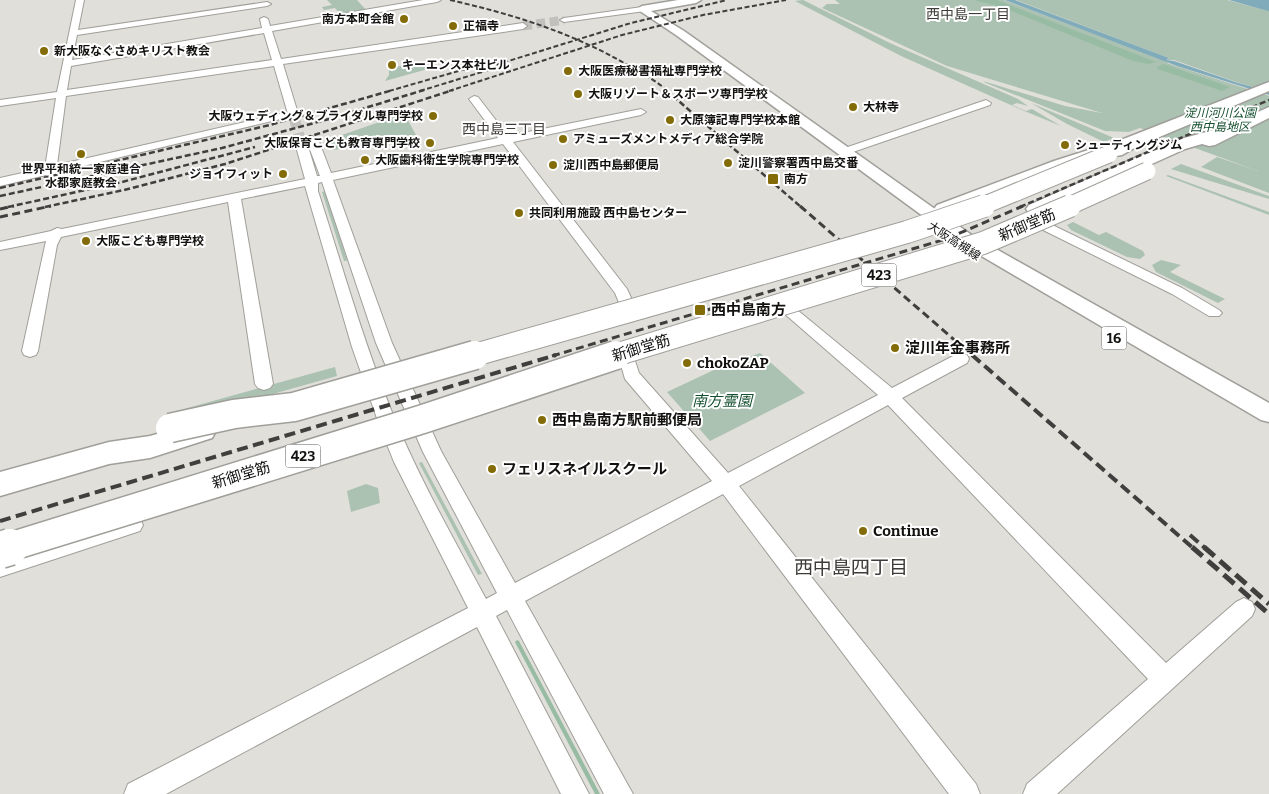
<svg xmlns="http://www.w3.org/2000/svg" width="1269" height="794" font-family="Bitter,'Noto Sans JP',serif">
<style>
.green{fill:#abc2b2}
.forest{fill:#98bca3}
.water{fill:#7fabba}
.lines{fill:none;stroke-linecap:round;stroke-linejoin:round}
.minor-tunnel-far1{stroke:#c2c0bc;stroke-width:9;stroke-dasharray:9 4.5;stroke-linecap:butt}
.minor-tunnel{stroke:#c2c0bc;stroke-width:11;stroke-dasharray:11 5.5;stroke-linecap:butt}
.minor-casing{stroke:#a09f9a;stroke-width:2}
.major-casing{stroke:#a09f9a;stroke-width:3}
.highway-casing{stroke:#a09f9a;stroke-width:3}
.minor{fill:#fff;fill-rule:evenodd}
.major{fill:#fff;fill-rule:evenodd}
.highway{fill:#fff;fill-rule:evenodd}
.rail-far4{stroke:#403f3d;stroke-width:2;stroke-dasharray:5 2.5;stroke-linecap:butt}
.rail-far3{stroke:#403f3d;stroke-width:2.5;stroke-dasharray:6 3;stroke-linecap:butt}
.rail-far2{stroke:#403f3d;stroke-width:3;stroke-dasharray:8 4.5;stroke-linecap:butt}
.rail-far1{stroke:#403f3d;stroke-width:4;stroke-dasharray:11 5.5;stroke-linecap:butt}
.rail{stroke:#403f3d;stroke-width:5;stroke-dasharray:14 7;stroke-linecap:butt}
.highway-bridge-far3-casing{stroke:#a09f9a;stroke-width:19;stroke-linecap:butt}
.highway-bridge-far2-casing{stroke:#a09f9a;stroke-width:24;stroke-linecap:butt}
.highway-bridge-far1-casing{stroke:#a09f9a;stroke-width:31;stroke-linecap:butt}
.highway-bridge-casing{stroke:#a09f9a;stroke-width:39;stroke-linecap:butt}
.highway-bridge-far3{stroke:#fff;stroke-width:17}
.highway-bridge-far2{stroke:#fff;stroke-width:22}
.highway-bridge-far1{stroke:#fff;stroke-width:28}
.highway-bridge{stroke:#fff;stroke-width:36}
.poi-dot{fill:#836c08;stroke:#fff;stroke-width:2}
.labels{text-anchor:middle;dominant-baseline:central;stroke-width:4;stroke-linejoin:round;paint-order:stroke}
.far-poi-label{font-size:12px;font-weight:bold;fill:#131211;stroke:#fff;text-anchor:start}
.far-park-label{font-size:12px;font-style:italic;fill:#144f2e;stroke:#fff}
.far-street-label{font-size:12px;fill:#131211;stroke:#fff}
.far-neighbourhood-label{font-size:14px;fill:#3e3c39;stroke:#fff}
.shield{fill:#fff;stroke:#5a5958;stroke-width:1}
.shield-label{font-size:14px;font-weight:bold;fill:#131211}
.street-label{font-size:15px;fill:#131211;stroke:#fff}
.poi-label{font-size:15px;font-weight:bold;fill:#131211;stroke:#fff;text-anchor:start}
.park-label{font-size:15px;font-style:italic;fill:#144f2e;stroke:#fff}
.near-neighbourhood-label{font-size:19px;fill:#3e3c39;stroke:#fff}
</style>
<rect width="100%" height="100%" fill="#e1dfda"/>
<!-- green -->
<g class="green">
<polygon points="327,0 357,0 367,11 342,16 335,8 324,10 322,7 332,5"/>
<polygon points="803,0 892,44 1018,99 1028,106 1017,103 1012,105 1026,111 1032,109 1061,126 1022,110 901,56 795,1"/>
<polygon points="835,0 1004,0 1168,62 1167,63 1176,66 1269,96 1269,193 1201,167 1217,157 1258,171 1140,128 1129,132 1105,131 986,83 983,81 1065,106 1102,113 947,66 822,8 827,4 840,4"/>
<polygon points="1016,0 1227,0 1269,11 1269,91 1239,83 1174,60 1166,60 1169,58"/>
<polygon points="418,63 435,67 385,81 389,75 389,68"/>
<polygon points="1031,103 1114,138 1104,142 1067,124"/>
<polygon points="400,115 405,115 416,135 333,150 330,141 333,138"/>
<polygon points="1181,164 1269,196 1269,199 1171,169"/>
<polygon points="1168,175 1269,212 1269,215 1166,176"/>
<polygon points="325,191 347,260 346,261 344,261 322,192"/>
<polygon points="1073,222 1099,235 1106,232 1143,251 1145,255 1140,259 1127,257 1071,230 1067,225"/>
<polygon points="1161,260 1181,265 1170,272 1225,299 1218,303 1156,272 1152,265"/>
<polygon points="760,353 805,393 710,441 667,392 716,369"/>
<polygon points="335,367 337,376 180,420 162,418 166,414"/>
<polygon points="422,462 482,574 478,575 419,463"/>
<polygon points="366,484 378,488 380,503 351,512 347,491"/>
</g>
<!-- forest -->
<g class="forest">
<polygon points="973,0 997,0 1156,62 1148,64 1133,61 1002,7"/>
<polygon points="1164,64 1172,67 1230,87 1222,91 1158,69 1157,67"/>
<polygon points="517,640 519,641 600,794 595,794 515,642"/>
</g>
<!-- water -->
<g class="water">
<polygon points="1005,0 1015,0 1169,58 1166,60 1174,61 1238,83 1269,91 1269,95 1177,66"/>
<polygon points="1229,0 1269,0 1269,11 1268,11"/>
</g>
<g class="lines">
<!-- minor-tunnel-far1 -->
<polyline class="minor-tunnel-far1" points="523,26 564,20"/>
<!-- minor-tunnel -->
<polyline class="minor-tunnel" points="294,117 301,143"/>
<defs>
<g id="minor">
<path d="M76,0H84L78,30L267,2L271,4L267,6L77,35L72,60L262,28L260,19L264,17L268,19L270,26L423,0H441L437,2L272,31L281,59L523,23L527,26L523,29L283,64L299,117L298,119H290L289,117L58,172L56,178L52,179L46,175L0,186V178L45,168L56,98L0,106V100L57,92ZM264,33L272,60L67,90L71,66ZM274,66L288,114L284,113L57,165L66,96Z"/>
<polygon points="642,7 646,9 645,11 564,22 560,20 564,18"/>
<path d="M474,96L478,97L508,136L641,109L646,112L641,115L513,142L627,289L633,302L630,305H620L615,293L503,144L333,180L392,343L441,451L515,583L712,481L625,379L621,365L623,361L629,359L635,361L639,373L728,473L878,395L786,315L783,312L786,309H796L892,388L955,355L961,353L967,355L969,359L967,363L902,398L1166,663L1236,602L1244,598L1252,602L1255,609L1252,616L1057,794H1023L1027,784L1148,679L888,405L739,486L976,784L980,794H949L723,494L525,601L633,794H604L507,610L496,616L589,794H561L477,627L166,794H124L128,784L468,608L394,462L380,427L352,347L305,186L241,199L273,384L270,388L264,390L258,388L255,384L228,202L61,237L57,245L38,351L36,355L30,357L24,355L22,351L46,241L0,250V242L51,231L57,228L62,229L305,179L295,143L301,140L307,143L317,176H320L306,139L312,136L318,139L331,173L498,138L469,99ZM322,182L376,343L423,452L497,593L486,599C456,543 424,487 399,429C366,352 344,271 318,191V183Z"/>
<polygon points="986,100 991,103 990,105 847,154 843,155 837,152 839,150"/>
<polygon points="1042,220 1182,288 1219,310 1222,313 1219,316 1209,316 1172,294 1037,227 1035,224"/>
<polygon points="133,516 140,519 143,525 140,531 0,577 0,557"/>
</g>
<polygon id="major" points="678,0 701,0 696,3 651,11 684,31 973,236 1269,403 1269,422 1261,420 961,244 676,35 637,9 642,6"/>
<g id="highway">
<polygon points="1269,82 1269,91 1138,146 1122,155 1116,156 1110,154 1090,161 951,213 944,215 937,213 934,209 937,205 1054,161 1126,138"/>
<polygon points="1269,107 1269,118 1215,145 1209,146 1202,144 1185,149 1043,213 1036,215 1029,213 1026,209 1029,205 1173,141 1225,127"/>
<polygon points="202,421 212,424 216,431 212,438 150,458 109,464 0,496 0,472 109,442 150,436"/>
</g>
</defs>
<!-- minor casing -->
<use href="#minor" class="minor-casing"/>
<!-- major casing -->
<use href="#major" class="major-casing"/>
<!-- highway casing -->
<use href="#highway" class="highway-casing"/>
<!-- minor -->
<use href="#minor" class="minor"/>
<!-- major -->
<use href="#major" class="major"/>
<!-- highway -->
<use href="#highway" class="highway"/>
<!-- rail-far4 -->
<g class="rail-far4">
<path d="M450,0C512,14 570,32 626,64C640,72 655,80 668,91"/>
<polyline points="489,67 631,23 727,0"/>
<polyline points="389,91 490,62"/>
<polyline points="420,91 495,68"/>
<polyline points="449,91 622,35 703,15 786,0"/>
</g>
<!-- rail-far3 -->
<g class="rail-far3">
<polyline points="666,90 801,207"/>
<polyline points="0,188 270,125 393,90"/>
<polyline points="0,196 222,148 329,119 424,90"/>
<polyline points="8,207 122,182 255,147"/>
<polyline points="45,207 124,190 225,164 453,90"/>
<polyline points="1020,207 1269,100"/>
</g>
<!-- rail-far2 -->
<g class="rail-far2">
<polyline points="800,206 973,356"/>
<polyline points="0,209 14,206"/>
<polyline points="0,217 51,206"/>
<polyline points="552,356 946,239 1023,206"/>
</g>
<!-- rail-far1 -->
<g class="rail-far1">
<polyline points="972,355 1193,548"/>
<polyline points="0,521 556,355"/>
<polyline points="1190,535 1205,548"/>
</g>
<!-- rail -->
<g class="rail">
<polyline points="1192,547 1269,614"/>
<polyline points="1204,547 1269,604"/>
</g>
<defs>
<g id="highway-bridge-far3">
<polyline points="980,207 1109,154"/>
<polyline points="1067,207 1147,171"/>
</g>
<g id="highway-bridge-far2">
<polyline points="471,356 907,232 984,206"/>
<polyline points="612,356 983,243 1070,206"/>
</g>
<g id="highway-bridge-far1">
<polyline points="170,428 234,414 294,407 475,355"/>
<polyline points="6,548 423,419 616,355"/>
</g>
<polyline id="highway-bridge" points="0,550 10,547"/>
</defs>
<!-- highway-bridge-far3 casing -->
<use href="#highway-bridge-far3" class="highway-bridge-far3-casing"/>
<!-- highway-bridge-far2 casing -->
<use href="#highway-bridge-far2" class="highway-bridge-far2-casing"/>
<!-- highway-bridge-far1 casing -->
<use href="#highway-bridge-far1" class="highway-bridge-far1-casing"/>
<!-- highway-bridge casing -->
<use href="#highway-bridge" class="highway-bridge-casing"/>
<!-- highway-bridge-far3 -->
<use href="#highway-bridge-far3" class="highway-bridge-far3"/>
<!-- highway-bridge-far2 -->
<use href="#highway-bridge-far2" class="highway-bridge-far2"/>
<!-- highway-bridge-far1 -->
<use href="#highway-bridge-far1" class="highway-bridge-far1"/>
<!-- highway-bridge -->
<use href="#highway-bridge" class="highway-bridge"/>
</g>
<!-- markers -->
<g class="poi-dot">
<circle cx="404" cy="19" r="5"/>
<circle cx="453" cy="26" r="5"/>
<circle cx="44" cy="51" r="5"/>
<circle cx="392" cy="65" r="5"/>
<circle cx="568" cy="71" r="5"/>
<circle cx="578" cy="94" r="5"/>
<circle cx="853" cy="107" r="5"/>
<circle cx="433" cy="116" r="5"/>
<circle cx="670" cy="120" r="5"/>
<circle cx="563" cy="139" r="5"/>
<circle cx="430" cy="143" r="5"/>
<circle cx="1065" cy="145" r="5"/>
<circle cx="81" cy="154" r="5"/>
<circle cx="365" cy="160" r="5"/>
<circle cx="728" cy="163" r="5"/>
<circle cx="553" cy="165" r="5"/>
<circle cx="283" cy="174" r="5"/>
<rect x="767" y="173" width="12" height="12" rx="2.5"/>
<circle cx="519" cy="213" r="5"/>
<circle cx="86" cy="241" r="5"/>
<rect x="694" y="304" width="12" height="12" rx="2.5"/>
<circle cx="895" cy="348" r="5"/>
<circle cx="687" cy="363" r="5"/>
<circle cx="542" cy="420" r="5"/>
<circle cx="492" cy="469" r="5"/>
<circle cx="863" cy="531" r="5"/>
</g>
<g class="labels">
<!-- far-poi labels -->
<g class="far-poi-label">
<text x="394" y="19" text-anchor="end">南方本町会館</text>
<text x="463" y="26">正福寺</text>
<text x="54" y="51">新大阪なぐさめキリスト教会</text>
<text x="402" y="65">キーエンス本社ビル</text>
<text x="578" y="71">大阪医療秘書福祉専門学校</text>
<text x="588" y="94">大阪リゾート＆スポーツ専門学校</text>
<text x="863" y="107">大林寺</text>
<text x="423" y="116" text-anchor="end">大阪ウェディング＆ブライダル専門学校</text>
<text x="680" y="120">大原簿記専門学校本館</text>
<text x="573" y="139">アミューズメントメディア総合学院</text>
<text x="420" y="143" text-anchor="end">大阪保育こども教育専門学校</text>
<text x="1075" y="145">シューティングジム</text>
<text x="375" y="160">大阪歯科衛生学院専門学校</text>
<text x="738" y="163">淀川警察署西中島交番</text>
<text x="563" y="165">淀川西中島郵便局</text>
<text x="81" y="169" text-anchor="middle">世界平和統一家庭連合<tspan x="81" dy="14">水都家庭教会</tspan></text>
<text x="273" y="174" text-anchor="end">ジョイフィット</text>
<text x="784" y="179">南方</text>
<text x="529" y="213">共同利用施設 西中島センター</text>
<text x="96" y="241">大阪こども専門学校</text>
</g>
<!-- far-park labels -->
<g class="far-park-label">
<text x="1220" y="113">淀川河川公園<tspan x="1220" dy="14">西中島地区</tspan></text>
</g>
<!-- far-street labels -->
<g class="far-street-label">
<text transform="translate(954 241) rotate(33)">大阪高槻線</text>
</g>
<!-- far-neighbourhood labels -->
<g class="far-neighbourhood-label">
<text x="968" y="14">西中島一丁目</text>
<text x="504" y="129">西中島三丁目</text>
</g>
<!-- shield labels -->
<g class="shield">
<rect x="861.5" y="263.5" width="35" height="23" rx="4"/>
<rect x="1101.5" y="326.5" width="25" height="23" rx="4"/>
<rect x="285.5" y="444.5" width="35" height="23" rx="4"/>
</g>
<g class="shield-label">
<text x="879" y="275">423</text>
<text x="1114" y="338">16</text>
<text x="303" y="456">423</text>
</g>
<!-- street labels -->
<g class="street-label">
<text transform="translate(1027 225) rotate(-23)">新御堂筋</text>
<text transform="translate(641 348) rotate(-17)">新御堂筋</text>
<text transform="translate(241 475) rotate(-17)">新御堂筋</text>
</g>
<!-- poi labels -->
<g class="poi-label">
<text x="711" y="310">西中島南方</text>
<text x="905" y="348">淀川年金事務所</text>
<text x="697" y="363">chokoZAP</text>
<text x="552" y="420">西中島南方駅前郵便局</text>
<text x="502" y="469">フェリスネイルスクール</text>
<text x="873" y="531">Continue</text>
</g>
<!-- park labels -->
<g class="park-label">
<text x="722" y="401">南方霊園</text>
</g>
<!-- near-neighbourhood labels -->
<g class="near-neighbourhood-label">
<text x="851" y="567">西中島四丁目</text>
</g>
</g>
</svg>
